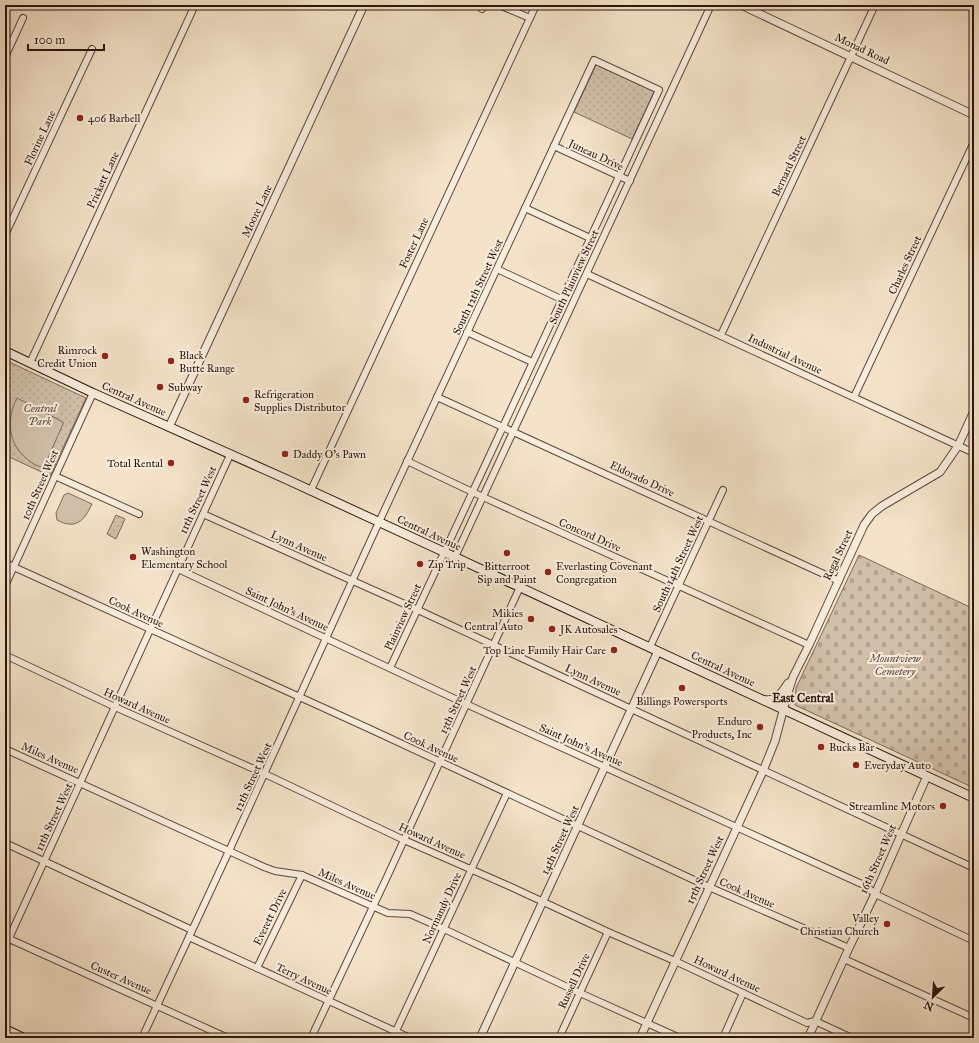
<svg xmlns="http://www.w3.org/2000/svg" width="979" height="1043" font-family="'IM FELL Great Primer',serif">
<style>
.cemetery{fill:url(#cemetery-stones);stroke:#7d6a5b}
.park{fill:url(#park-dots);stroke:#7d6a5b}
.pitch{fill:#d1c0a9;stroke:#7d6a5b}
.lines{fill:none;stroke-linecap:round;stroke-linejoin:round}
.minor-casing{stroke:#5c483c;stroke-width:8}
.tertiary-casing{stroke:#5c483c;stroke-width:9}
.secondary-casing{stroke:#29150d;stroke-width:10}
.minor{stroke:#f8eddc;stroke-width:6}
.tertiary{stroke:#f8eddc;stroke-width:7}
.secondary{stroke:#f8eddc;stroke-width:8}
.poi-dot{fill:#8f2418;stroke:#f8eddc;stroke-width:1.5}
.labels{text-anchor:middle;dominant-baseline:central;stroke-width:4;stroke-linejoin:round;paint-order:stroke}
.street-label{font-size:11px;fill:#29150d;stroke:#f8eddc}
.poi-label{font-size:11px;fill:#29150d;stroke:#f8eddc;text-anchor:start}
.park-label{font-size:11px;font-style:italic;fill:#5b483c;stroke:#f8eddc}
.neighbourhood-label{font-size:12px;font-weight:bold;fill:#29150d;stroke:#f8eddc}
</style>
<defs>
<pattern id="cemetery-stones" width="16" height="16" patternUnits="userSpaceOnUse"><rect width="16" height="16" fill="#d1c0a9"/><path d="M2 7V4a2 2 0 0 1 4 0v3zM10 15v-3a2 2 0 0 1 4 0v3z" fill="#b3a490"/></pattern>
<pattern id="park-dots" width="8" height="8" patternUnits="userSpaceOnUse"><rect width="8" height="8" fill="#d1c0a9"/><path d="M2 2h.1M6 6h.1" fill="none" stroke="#b3a490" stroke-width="1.8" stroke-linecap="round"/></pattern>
</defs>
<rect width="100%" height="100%" fill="#f4e3c9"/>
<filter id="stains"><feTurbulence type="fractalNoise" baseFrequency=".005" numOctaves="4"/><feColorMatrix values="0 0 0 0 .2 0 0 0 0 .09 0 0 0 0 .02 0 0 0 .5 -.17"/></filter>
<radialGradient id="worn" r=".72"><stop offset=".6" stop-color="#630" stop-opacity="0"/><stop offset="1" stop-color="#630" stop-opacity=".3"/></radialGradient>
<!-- cemetery -->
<polygon class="cemetery" points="859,555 974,609 974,788 795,705 796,688"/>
<!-- park -->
<g class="park">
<polygon points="597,63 655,90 632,139 574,112"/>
<polygon points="5,360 86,398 50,476 5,455"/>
<polygon points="116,515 125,519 116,539 107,534"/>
</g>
<!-- pitch -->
<g class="pitch">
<path d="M17,398L63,422V424L44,467C37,467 32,463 27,459C8,444 6,419 17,398Z"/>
<path d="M68,493L92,504C84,521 76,530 57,520L56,513L64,495Z"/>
</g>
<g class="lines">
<defs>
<g id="minor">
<polyline points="499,5 530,18"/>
<polyline points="482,9 484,5"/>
<polyline points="757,12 760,5"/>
<polyline points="5,57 23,18"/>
<polyline points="554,146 630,181"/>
<polyline points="525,208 590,238"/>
<polyline points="5,235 92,49"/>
<polyline points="497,269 561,299"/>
<polyline points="587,274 974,453"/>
<polyline points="467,332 532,362"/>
<polyline points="721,335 875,5"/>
<polyline points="30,363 195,5"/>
<polyline points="437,397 839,581"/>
<polyline points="854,397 974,142"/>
<polyline points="407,461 483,497 809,645"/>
<polyline points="55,476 139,514"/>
<polyline points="311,490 536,5"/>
<polyline points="203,514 418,610 974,868"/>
<path d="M455,557C540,373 627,190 711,5"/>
<polyline points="5,563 370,729 709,887 849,948"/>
<polyline points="178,569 466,704 866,886 875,894 974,941"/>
<polyline points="5,586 93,393"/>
<polyline points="650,647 723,490"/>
<polyline points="5,655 115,707 265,774 404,840 509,886 608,932 675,961 807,1023 815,1021 852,1038"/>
<polyline points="5,749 264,867 275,871 302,875 388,913 410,914 444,929 580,993 680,1038"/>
<polyline points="5,843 192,930"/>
<polyline points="5,937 228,1038"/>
<polyline points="189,937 410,1038"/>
<polyline points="5,947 230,455"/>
<polyline points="844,959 974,1018"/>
<polyline points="257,968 302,875"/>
<polyline points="396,1031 507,793"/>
<polyline points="142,1038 229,851 379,522 594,60 659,90 488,459 390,668"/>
<polyline points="311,1038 387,877 520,587"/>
<polyline points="559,1038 608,932"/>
<polyline points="723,1038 743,993"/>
</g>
<g id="tertiary">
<polyline points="741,5 974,115"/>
<polyline points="169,427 364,5"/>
<path d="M762,699C776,703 781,693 788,683"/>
<polyline points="480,1038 658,651"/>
<polyline points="640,1038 763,771 775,741 787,696 793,677 809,645 864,525 872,514 882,506 940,472 958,446 974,411"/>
<polyline points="808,1038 849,948 875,894 927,776"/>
</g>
<g id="secondary">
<polyline points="5,351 93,393 288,480 444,552 974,798"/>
<polyline points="5,1029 24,1038"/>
</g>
</defs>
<!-- minor casing -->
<use href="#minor" class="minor-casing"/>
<!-- tertiary casing -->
<use href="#tertiary" class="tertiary-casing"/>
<!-- secondary casing -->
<use href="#secondary" class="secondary-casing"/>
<!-- minor -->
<use href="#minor" class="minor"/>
<!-- tertiary -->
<use href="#tertiary" class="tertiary"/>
<!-- secondary -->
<use href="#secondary" class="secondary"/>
</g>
<!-- markers -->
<g class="poi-dot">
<circle cx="80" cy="118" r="4"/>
<circle cx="105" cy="356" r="4"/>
<circle cx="171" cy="361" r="4"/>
<circle cx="160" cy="387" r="4"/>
<circle cx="246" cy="400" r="4"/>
<circle cx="285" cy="454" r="4"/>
<circle cx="171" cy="463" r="4"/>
<circle cx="507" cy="553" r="4"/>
<circle cx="133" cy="557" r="4"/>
<circle cx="420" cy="564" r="4"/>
<circle cx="548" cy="572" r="4"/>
<circle cx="531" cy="619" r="4"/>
<circle cx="552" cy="629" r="4"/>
<circle cx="614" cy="650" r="4"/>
<circle cx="682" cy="688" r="4"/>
<circle cx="760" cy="727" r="4"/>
<circle cx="821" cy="747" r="4"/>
<circle cx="856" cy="765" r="4"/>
<circle cx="943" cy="806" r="4"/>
<circle cx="887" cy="924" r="4"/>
</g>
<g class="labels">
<!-- street labels -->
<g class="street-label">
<text transform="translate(862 49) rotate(25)">Monad Road</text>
<text transform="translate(40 138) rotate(-65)">Florine Lane</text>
<text transform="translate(596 155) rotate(25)">Juneau Drive</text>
<text transform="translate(789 166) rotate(-65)">Bernard Street</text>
<text transform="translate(103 180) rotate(-65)">Prickett Lane</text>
<text transform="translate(257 211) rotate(-65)">Moore Lane</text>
<text transform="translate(414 243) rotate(-65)">Foster Lane</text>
<text transform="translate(905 265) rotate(-65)">Charles Street</text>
<text transform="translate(574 277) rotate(-65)">South Plainview Street</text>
<text transform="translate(478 287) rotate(-65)">South 12th Street West</text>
<text transform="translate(785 354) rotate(25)">Industrial Avenue</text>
<text transform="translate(134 399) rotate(24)">Central Avenue</text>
<text transform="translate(642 479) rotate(25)">Eldorado Drive</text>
<text transform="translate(40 485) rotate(-66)">10th Street West</text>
<text transform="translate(198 500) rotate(-65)">11th Street West</text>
<text transform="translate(429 533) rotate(25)">Central Avenue</text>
<text transform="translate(590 535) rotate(24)">Concord Drive</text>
<text transform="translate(299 546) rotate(24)">Lynn Avenue</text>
<text transform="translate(838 555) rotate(-65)">Regal Street</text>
<text transform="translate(678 564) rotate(-65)">South 14th Street West</text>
<text transform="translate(287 609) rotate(25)">Saint John's Avenue</text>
<text transform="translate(136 612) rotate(25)">Cook Avenue</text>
<text transform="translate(403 617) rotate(-65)">Plainview Street</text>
<text transform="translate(723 669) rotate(25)">Central Avenue</text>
<text transform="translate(593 680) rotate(25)">Lynn Avenue</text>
<text transform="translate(458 700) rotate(-65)">13th Street West</text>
<text transform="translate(137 706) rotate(24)">Howard Avenue</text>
<text transform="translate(581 745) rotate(24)">Saint John's Avenue</text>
<text transform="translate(431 747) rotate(25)">Cook Avenue</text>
<text transform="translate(50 758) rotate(24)">Miles Avenue</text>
<text transform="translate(253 777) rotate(-65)">12th Street West</text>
<text transform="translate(54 817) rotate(-65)">11th Street West</text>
<text transform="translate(560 840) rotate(-65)">14th Street West</text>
<text transform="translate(432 841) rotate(24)">Howard Avenue</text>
<text transform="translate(878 859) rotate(-66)">16th Street West</text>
<text transform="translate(705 870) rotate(-65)">15th Street West</text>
<text transform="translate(347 884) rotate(24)">Miles Avenue</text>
<text transform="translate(747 893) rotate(24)">Cook Avenue</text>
<text transform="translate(442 908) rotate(-65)">Normandy Drive</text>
<text transform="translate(270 917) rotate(-64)">Everett Drive</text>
<text transform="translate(727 974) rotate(25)">Howard Avenue</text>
<text transform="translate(121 978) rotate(24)">Custer Avenue</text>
<text transform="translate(304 979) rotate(25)">Terry Avenue</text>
<text transform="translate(574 981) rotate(-65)">Russell Drive</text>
</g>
<!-- poi labels -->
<g class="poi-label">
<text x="88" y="118">406 Barbell</text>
<text x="97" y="350" text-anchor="end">Rimrock<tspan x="97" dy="13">Credit Union</tspan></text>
<text x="179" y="355">Black<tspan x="179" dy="13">Butte Range</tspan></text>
<text x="168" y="387">Subway</text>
<text x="254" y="394">Refrigeration<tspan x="254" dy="13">Supplies Distributor</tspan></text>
<text x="293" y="454">Daddy O's Pawn</text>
<text x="163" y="463" text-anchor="end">Total Rental</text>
<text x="141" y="551">Washington<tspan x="141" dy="13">Elementary School</tspan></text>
<text x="428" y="564">Zip Trip</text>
<text x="507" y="566" text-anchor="middle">Bitterroot<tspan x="507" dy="13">Sip and Paint</tspan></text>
<text x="556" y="566">Everlasting Covenant<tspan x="556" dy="13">Congregation</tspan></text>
<text x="523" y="613" text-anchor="end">Mikies<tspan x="523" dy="13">Central Auto</tspan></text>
<text x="560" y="629">JK Autosales</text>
<text x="606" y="650" text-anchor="end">Top Line Family Hair Care</text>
<text x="682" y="701" text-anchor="middle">Billings Powersports</text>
<text x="752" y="721" text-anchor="end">Enduro<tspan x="752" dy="13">Products, Inc</tspan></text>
<text x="829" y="747">Bucks Bar</text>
<text x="864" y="765">Everyday Auto</text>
<text x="935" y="806" text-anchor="end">Streamline Motors</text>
<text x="879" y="918" text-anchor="end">Valley<tspan x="879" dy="13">Christian Church</tspan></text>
</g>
<!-- park labels -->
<g class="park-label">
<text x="40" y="408">Central<tspan x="40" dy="13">Park</tspan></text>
<text x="895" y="658">Mountview<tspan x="895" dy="13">Cemetery</tspan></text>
</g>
<!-- neighbourhood labels -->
<g class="neighbourhood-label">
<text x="803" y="698">East Central</text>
</g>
</g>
<!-- margin -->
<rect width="979" height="1043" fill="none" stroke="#f4e3c9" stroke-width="20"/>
<rect x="6" y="6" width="967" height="1031" fill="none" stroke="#29150d" stroke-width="2"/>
<rect x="10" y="10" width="959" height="1023" fill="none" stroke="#29150d"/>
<!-- north arrow -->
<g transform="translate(933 997) rotate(205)" stroke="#f8eddc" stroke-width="3" paint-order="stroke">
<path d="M0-3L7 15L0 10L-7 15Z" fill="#29150d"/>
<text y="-6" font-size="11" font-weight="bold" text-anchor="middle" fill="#29150d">N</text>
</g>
<!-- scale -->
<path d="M28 44v6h76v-6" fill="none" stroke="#29150d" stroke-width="2"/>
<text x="34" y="44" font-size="12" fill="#29150d" stroke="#f8eddc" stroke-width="3" paint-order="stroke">100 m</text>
<rect width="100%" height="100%" filter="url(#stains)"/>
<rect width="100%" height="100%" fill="url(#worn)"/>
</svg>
